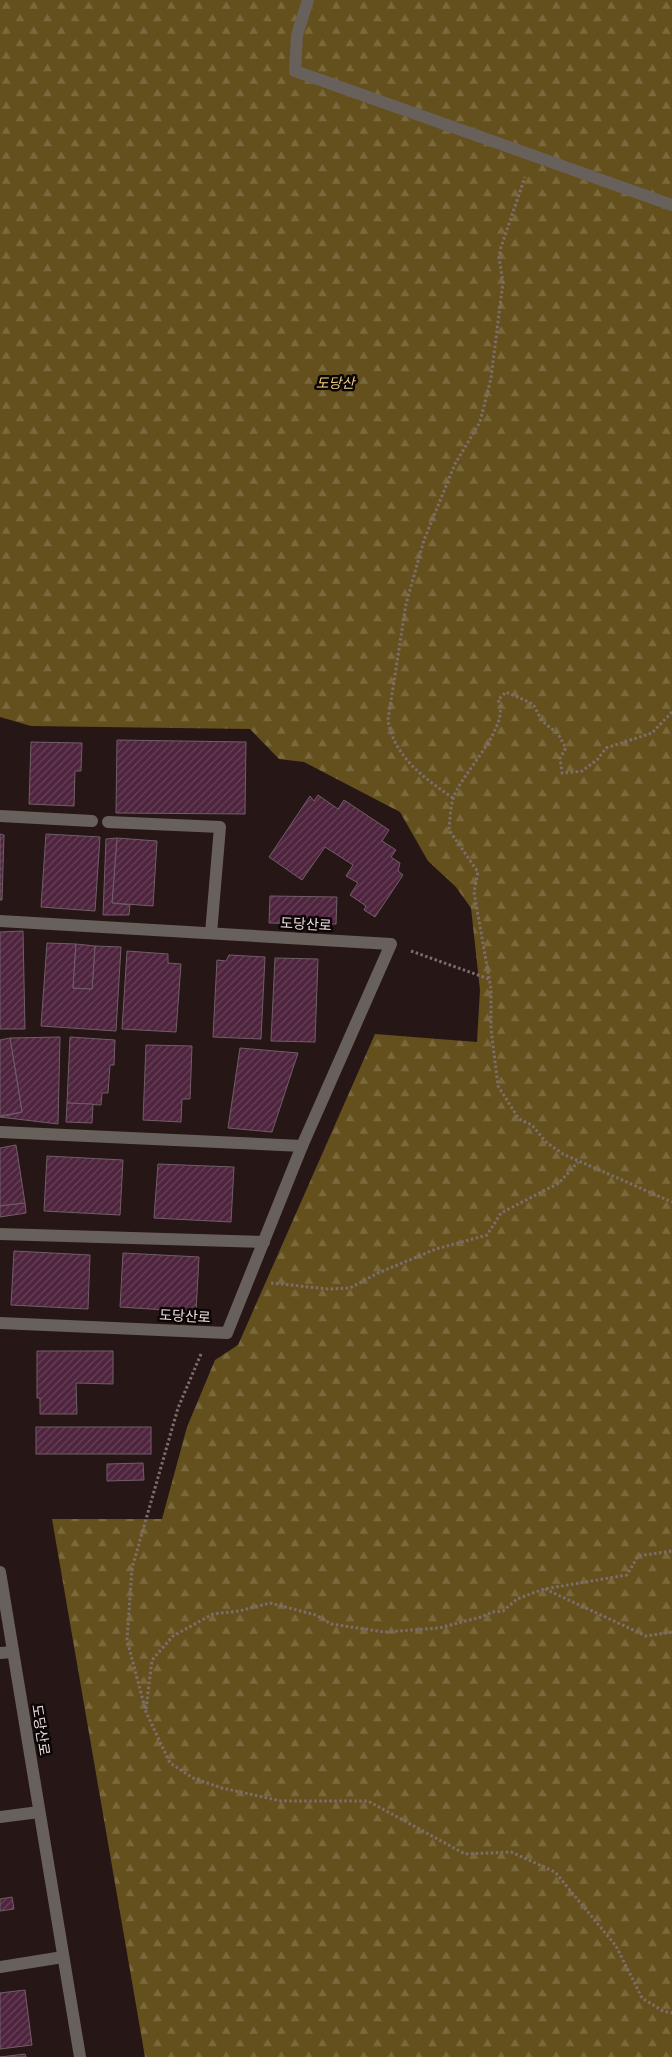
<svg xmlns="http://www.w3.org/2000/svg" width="672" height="2057" font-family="'Crimson Pro','Noto Sans KR',serif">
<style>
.forest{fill:url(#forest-firs)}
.building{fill:url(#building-hatch);stroke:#705e67}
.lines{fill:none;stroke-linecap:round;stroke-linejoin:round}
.path{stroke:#7c6e6d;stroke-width:3;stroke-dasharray:2.5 2.5;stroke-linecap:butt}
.lane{stroke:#68605b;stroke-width:12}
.street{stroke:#68605b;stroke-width:12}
.labels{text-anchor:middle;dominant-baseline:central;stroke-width:5;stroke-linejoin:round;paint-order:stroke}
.park-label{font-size:14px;font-style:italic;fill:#edcf81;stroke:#0b0505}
.street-label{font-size:14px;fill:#ebdfde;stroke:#0b0505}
</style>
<defs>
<pattern id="forest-firs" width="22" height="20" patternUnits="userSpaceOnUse" patternTransform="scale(1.25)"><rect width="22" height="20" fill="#63501c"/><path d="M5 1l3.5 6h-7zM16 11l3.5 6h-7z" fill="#7a693d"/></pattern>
<pattern id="building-hatch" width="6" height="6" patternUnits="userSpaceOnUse" patternTransform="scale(1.25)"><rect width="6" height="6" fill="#4f243e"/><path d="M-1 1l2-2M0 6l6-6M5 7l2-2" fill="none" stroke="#684359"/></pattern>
</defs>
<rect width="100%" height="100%" fill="#271616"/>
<!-- forest -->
<polygon class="forest" points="0,0 672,0 672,2057 145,2057 52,1519 162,1519 187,1427 215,1360 238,1345 375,1034 477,1042 480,990 471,908 456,887 428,861 400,812 304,762 279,759 250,729 31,726 0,717"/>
<!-- building -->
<g class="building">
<polygon points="117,740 246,742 245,814 116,813"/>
<polygon points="31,742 82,743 81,771 75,771 74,806 29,804"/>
<polygon points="318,795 338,809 344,800 389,830 382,841 396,850 391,857 400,863 398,871 403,875 375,917 364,910 366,906 350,895 358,883 346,876 353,865 325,847 302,880 269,857 310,796 314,801"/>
<polygon points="0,834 4,835 2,900 0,900"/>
<polygon points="46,834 100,837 95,911 41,907"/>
<polygon points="117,838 157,841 153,906 112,903"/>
<polygon points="117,838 112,903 130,905 129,915 103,915 106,839"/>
<polygon points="270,896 337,897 336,924 269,923"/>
<polygon points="23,931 25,1029 0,1029 0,932"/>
<polygon points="47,943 76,944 73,988 92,989 95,946 121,947 116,1031 41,1026"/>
<polygon points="76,944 95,946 92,989 73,988"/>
<polygon points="127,951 168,954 168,963 181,964 176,1032 122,1029"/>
<polygon points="229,955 265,957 261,1039 213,1037 217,960 226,961"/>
<polygon points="275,958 318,959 315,1042 271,1041"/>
<polygon points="60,1037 58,1124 0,1117 22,1112 10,1038"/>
<polygon points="70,1037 115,1040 114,1065 110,1065 108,1093 102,1093 101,1105 67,1103"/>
<polygon points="10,1038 22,1112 0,1116 0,1040"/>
<polygon points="146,1045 192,1046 190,1099 182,1099 181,1122 143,1120"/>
<polygon points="240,1048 298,1053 272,1132 228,1128"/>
<polygon points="67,1103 93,1104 92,1123 66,1122"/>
<polygon points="16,1145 25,1203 0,1206 0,1148"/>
<polygon points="47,1156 123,1160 120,1215 44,1211"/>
<polygon points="158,1164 234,1167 231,1222 154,1218"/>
<polygon points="25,1203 26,1213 0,1217 0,1206"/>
<polygon points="14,1251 90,1255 88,1309 11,1305"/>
<polygon points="123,1253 199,1257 196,1312 120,1307"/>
<polygon points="37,1351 113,1351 113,1384 76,1383 77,1414 40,1414 40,1398 37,1398"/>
<rect x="36" y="1427" width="115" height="27"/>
<polygon points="143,1463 144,1480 107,1481 107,1464"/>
<polygon points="12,1897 14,1909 0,1911 0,1899"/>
<polygon points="25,1990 32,2045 0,2049 0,1993"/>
<polygon points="25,2054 26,2057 0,2057"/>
</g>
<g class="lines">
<!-- path -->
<g class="path">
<path d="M672,712L652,733L606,748L597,760L582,771L562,773L560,758L566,748L558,734L542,721L533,704L506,692L498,700C512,727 460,774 453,799C450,809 450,820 449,830L478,872L474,892L491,989V1029L498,1086L519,1119L532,1125L546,1142L563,1154L672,1202"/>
<path d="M453,798C424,778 394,757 388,720L406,604L424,540L455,464L480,422L491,378L503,282L499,257L501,247L525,177"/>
<polyline points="411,951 489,979"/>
<polyline points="271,1283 328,1289 350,1288 378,1273 436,1249 487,1235 501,1213 559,1183 578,1162"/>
<polyline points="201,1354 178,1408 132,1568 127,1640 146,1712 170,1763 193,1778 222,1788 281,1801 368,1801 465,1854 511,1852 555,1872 616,1946 642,1998 663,2011 672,2013"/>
<polyline points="545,1589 646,1636 672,1632"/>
<polyline points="146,1709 152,1660 173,1636 213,1614 239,1611 270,1603 316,1615 331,1624 384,1632 439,1628 481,1617 492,1612 503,1611 517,1599 544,1589 627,1575 638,1556 672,1551"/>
</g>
<!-- lane -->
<g class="lane">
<polyline points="308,0 297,35 295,71 672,205"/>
<polyline points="108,822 220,827 211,933"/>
<polyline points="0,1234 264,1242"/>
</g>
<!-- street -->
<g class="street">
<polyline points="0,816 92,821"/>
<polyline points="0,921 391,944 302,1146 227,1333 0,1323"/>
<polyline points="0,1132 302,1146"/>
<polyline points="0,1572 80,2057"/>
<polyline points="0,1653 13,1652"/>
<polyline points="0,1817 39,1812"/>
<polyline points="0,1967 63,1957"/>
</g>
</g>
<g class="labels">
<!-- park labels -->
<g class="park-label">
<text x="335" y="383">도당산</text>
</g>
<!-- street labels -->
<g class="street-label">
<text transform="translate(306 924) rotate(3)">도당산로</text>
<text transform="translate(185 1316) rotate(3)">도당산로</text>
<text transform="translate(41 1730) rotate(81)">도당산로</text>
</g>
</g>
</svg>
